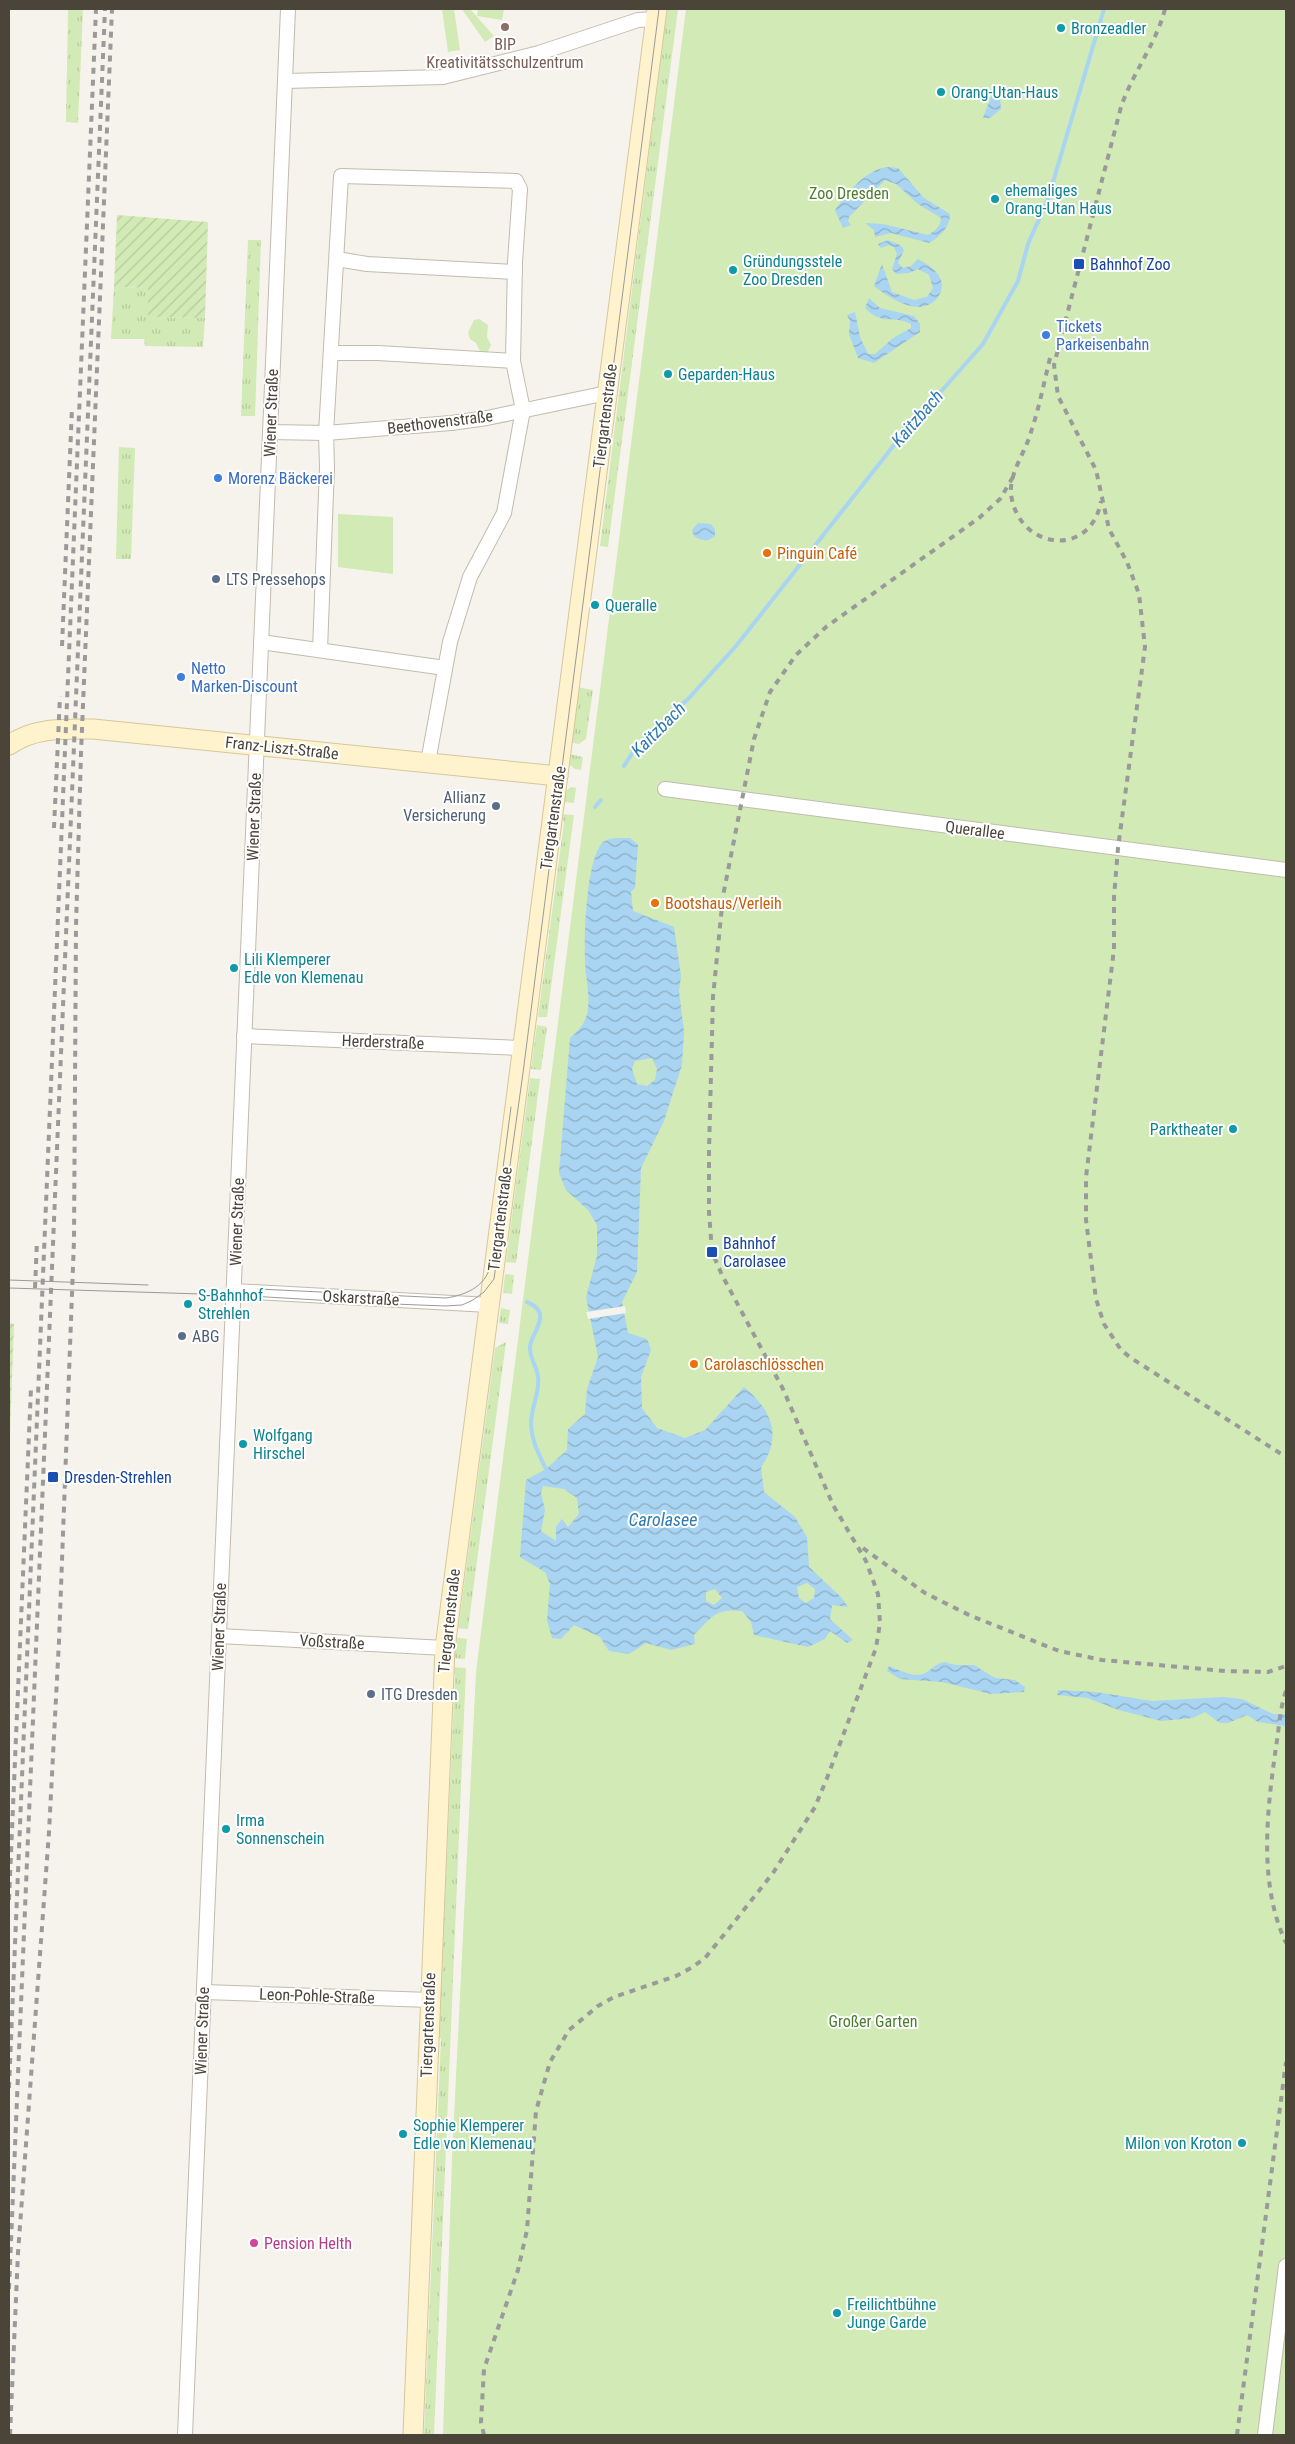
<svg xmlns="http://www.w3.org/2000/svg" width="1295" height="2444" font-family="'Roboto Condensed',sans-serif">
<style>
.grass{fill:url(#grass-tufts)}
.park{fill:#d2eab5}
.garden{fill:url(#garden-furrows)}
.water{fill:url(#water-waves);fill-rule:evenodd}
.pier{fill:#f6f3ec}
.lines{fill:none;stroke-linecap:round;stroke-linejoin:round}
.stream{stroke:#a9d4f2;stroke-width:4}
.street-casing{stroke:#c2bbae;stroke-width:16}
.secondary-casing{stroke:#d6c79b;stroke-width:21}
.street{stroke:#fff;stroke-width:14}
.secondary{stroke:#fff3cd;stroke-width:19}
.tram{stroke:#9a9a9a;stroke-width:1}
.rail{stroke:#9a9a9a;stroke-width:4;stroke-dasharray:6 6;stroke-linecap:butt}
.education-dot{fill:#8d6e63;stroke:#fff;stroke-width:2}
.culture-dot{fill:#0f9aa8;stroke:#fff;stroke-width:2}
.transit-dot{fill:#1a4fb4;stroke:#fff;stroke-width:2}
.shop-dot{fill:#3f7fe0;stroke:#fff;stroke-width:2}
.food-dot{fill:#e8710a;stroke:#fff;stroke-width:2}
.service-dot{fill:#5c6f8a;stroke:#fff;stroke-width:2}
.hotel-dot{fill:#d1479c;stroke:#fff;stroke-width:2}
.labels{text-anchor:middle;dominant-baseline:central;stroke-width:4;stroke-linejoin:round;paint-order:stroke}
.culture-label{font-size:16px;fill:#0d838f;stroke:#fff;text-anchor:start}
.education-label{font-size:16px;fill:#785e54;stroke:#fff}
.park-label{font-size:16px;fill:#4a7f2a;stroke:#fff}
.transit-label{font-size:16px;fill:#164399;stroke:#fff;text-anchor:start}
.shop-label{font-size:16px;fill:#366cbe;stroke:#fff;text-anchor:start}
.street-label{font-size:16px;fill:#4b4439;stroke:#fff}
.food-label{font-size:16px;fill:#c56008;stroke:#fff;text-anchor:start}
.service-label{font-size:16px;fill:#4e5e75;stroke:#fff;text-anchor:start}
.hotel-label{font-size:16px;fill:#b23c85;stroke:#fff;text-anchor:start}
.water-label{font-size:18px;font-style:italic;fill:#2e7ab2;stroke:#fff}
</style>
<defs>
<pattern id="grass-tufts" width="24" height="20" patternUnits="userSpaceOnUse" patternTransform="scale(1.25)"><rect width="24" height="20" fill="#d2eab5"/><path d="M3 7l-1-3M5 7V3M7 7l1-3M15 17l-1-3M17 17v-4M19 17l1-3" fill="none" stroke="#b6ca9c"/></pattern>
<pattern id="garden-furrows" width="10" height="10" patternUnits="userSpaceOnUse" patternTransform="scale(1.25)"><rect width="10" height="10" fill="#d2eab5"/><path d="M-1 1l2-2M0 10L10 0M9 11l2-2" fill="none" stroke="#b6ca9c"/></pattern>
<pattern id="water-waves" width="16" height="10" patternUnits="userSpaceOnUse" patternTransform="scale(1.25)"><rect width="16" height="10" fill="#a9d4f2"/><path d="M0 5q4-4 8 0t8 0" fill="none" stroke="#8caec5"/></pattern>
</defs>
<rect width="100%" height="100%" fill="#f6f3ec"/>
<!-- grass -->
<g class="grass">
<polygon points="68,9 83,9 78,123 66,122"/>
<polygon points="667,9 678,9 608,547 600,546"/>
<polygon points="248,240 261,240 255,416 241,416"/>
<polygon points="114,287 148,288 148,317 205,318 203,347 145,346 144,339 111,339"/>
<polygon points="119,447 135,448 131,559 116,559"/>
<polygon points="578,687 593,690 586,739 579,744 570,742"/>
<polygon points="569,754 583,757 581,770 575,769 570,765"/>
<polygon points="571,787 576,788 574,803 562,802 563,793"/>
<polygon points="561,814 574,815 547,1017 538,1017 564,822"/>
<polygon points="537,1025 547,1027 541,1070 531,1069"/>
<polygon points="530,1078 540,1079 516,1263 506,1262"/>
<polygon points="505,1274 514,1275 512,1294 503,1293"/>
<polygon points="501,1308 510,1310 508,1324 499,1323"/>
<polygon points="506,1342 468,1629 454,1628 459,1624 495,1348"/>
<polygon points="453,1637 467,1639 465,1659 451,1658"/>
<polygon points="451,1667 466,1668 434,2435 424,2435 441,2039 436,2033 438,1973 442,1968 455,1675"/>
</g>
<!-- park -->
<g class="park">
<polygon points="442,9 454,9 460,50 448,52"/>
<polygon points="462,9 470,9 494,36 485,42"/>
<polygon points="478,9 504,9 502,20 477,16"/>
<polygon points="686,9 1286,9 1286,2435 443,2435 452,2158 476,1672"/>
<polygon points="479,319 488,325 487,337 491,345 487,353 481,353 476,343 470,339 468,333 474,320"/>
<polygon points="338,514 393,517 393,574 338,567"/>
</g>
<!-- garden -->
<g class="garden">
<polygon points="117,215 208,222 205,318 148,317 148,288 114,287"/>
<polygon points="9,1323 14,1324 9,1460"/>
</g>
<!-- water -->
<g class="water">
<polygon points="1004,87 1004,96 1000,99 1001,109 990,118 983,118 992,94"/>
<path d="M888,167L898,168L924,198L950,214C950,227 940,237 929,243L891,233L875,237L874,230L865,223L883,224L928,235C935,231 941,226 941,218L918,204L896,184L885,180L849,217L848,221L851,225L843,228L835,210C849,192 864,170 888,167Z"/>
<path d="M888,240L900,245L904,250L898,263L903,268L911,266L918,259C925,263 932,267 937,273C949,287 937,306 920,307C903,307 887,296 874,286L882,264L892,292L914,300L927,297L933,288L929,275L918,269L909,273L896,274L892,269L897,254L894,247L889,245L881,248L878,244Z"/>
<path d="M869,298L880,308L914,316L920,324V332L874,363L858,358L849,334L850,321L847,315L855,312L860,337L868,354H875L893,338L911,328V324C893,314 884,327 865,308Z"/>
<path d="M698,523L711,524L715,530V536C708,542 701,541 694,536L692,530Z"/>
<path d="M630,838L638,845L635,888L631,892L633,911L674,927L681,976L679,991L684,1032L682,1065L664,1121L641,1168L637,1272L622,1302L628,1333L647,1339L651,1350L641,1377L642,1408L657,1428L685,1438L705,1430L744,1387C771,1409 783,1436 761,1467L764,1492L795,1517L807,1537L809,1567L841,1597L848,1607L832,1605L830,1619L853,1640L847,1643L830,1631L825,1639L808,1647L754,1635L751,1622L742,1611C715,1608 712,1617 694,1635L695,1644L671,1650L646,1643L629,1654L609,1651L600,1637L574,1625L561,1639L552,1638L547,1620L550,1584L545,1572L520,1557L526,1480L546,1469L567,1450L568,1429L585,1414L587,1389L598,1357L586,1297L597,1256V1225L588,1210L566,1190L559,1173L570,1038C574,1034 580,1029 583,1024C594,1005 585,980 585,959C584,935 586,859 603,842C610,837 622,838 630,838ZM652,1058L657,1069L655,1080L647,1086L637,1084L632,1069L635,1061ZM543,1486L564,1489L577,1498L579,1514L568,1527L562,1519L556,1527V1541L541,1531L545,1510L541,1493ZM807,1583L815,1589L814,1598L806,1603L799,1598L797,1587ZM715,1589L722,1598L714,1605L706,1601V1592Z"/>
<path d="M944,1662L956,1665H974L995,1678L1015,1680L1025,1687L1024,1692L991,1694L942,1682L900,1679L887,1671L889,1666C900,1670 917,1680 927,1672C933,1668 936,1664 944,1662Z"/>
<polygon points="1058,1690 1096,1692 1152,1701 1224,1697 1242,1699 1273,1714 1286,1714 1286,1726 1258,1722 1247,1715 1228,1723 1220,1723 1205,1712 1193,1718 1161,1721 1119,1710 1087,1698 1057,1695"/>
</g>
<!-- pier -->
<polygon class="pier" points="625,1306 626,1313 588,1319 586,1312"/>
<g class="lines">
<!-- stream -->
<g class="stream">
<polyline points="624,766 636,747 689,698 736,646 898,440 983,344 1018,281 1028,244 1048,199 1104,9"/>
<polyline points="595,807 601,800"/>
<path d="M527,1302C533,1305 538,1307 540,1314C542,1325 531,1336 530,1347C529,1357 537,1367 538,1376C540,1389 534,1402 532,1414C528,1434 538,1453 546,1469"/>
</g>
<defs>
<g id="street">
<polyline points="285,81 443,77 539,53 638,20 655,19"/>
<polyline points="337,259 367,264 515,272"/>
<polyline points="331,353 378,353 513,361"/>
<polyline points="270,432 326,433 451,423 487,418 607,393"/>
<polyline points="261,642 445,668"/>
<polyline points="320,650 327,467 326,433 341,176 516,181 520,189 515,262 513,361 523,410 504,513 470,577 450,642 428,762"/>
<polyline points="665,789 1286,870"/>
<polyline points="244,1036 522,1048"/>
<polyline points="234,1291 489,1305"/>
<polyline points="219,1636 445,1648"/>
<polyline points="204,1992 430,2000"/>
<polyline points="185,2435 288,9"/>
<polyline points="1265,2435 1286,2266"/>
</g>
<g id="secondary">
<path d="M9,745C35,727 63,729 93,729L558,776"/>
<polyline points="413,2435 445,1648 657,9"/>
</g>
</defs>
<!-- street casing -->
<use href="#street" class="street-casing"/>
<!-- secondary casing -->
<use href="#secondary" class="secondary-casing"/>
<!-- street -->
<use href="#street" class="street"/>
<!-- secondary -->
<use href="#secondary" class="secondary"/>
<!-- tram -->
<g class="tram">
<polyline points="498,1206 511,1107"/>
<polyline points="9,1280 148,1285"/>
<polyline points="9,1288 233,1295 368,1303 445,1306 462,1305 473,1300 484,1292 494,1279 523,1073 659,9"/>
<path d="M258,1289L446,1298C467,1295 489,1285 491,1261"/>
</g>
<!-- rail -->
<g class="rail">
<path d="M1165,9C1156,44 1133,72 1121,107L1054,365L1058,396L1096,470L1109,529L1127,562L1139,594L1145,647L1118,848L1114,897V949L1086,1177V1220L1096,1299L1104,1324L1121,1350L1131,1358L1286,1457"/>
<path d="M1050,358C1044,383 1039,408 1031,432C1026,451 1009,473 1011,494C1018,550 1091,559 1101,501"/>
<polyline points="62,646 72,408"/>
<polyline points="54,828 60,696"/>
<polyline points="35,1288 37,1240"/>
<polyline points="863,1548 925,1593 969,1615 1059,1651 1102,1660 1225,1671 1268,1672 1286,1666"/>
<path d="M1286,1691C1280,1708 1279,1729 1276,1747C1267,1811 1258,1883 1286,1943"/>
<polyline points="9,1900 31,1388"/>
<polyline points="9,2088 96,9"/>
<polyline points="9,2289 105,9"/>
<polyline points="10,2435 18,2253 49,1832 59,1641 74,1240 76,926 81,753 112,9"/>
<polyline points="484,2435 481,2422 484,2369 518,2270 527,2230 536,2111 550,2062 569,2030 598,2006 614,1997 676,1976 691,1968 705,1958 731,1926 773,1873 815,1807 827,1778 876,1648 880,1623 878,1594 866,1561 833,1505 783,1389 722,1275 712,1252 709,1212 709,1151 713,997 723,896 754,739 770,692 796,655 826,627 979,518 1000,499 1016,472"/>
<polyline points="1237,2435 1286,2062"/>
</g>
</g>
<!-- markers -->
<circle class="education-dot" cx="505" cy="27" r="5"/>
<g class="culture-dot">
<circle cx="1061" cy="28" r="5"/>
<circle cx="941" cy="92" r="5"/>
<circle cx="995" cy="199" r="5"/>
<circle cx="733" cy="270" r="5"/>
<circle cx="668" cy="374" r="5"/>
<circle cx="595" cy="605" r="5"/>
<circle cx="234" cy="968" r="5"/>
<circle cx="1233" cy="1129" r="5"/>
<circle cx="188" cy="1304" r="5"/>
<circle cx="243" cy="1444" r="5"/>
<circle cx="226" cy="1829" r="5"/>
<circle cx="403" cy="2134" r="5"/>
<circle cx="1242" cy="2143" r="5"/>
<circle cx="837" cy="2313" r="5"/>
</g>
<g class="transit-dot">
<rect x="1073" y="258" width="12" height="12" rx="2.5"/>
<rect x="706" y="1246" width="12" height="12" rx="2.5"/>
<rect x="47" y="1471" width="12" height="12" rx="2.5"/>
</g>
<g class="shop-dot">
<circle cx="1046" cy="335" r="5"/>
<circle cx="218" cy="478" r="5"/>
<circle cx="181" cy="677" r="5"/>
</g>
<g class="food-dot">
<circle cx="767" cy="553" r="5"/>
<circle cx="655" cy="903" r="5"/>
<circle cx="694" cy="1364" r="5"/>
</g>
<g class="service-dot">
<circle cx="216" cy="579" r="5"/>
<circle cx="496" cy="806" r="5"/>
<circle cx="182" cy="1336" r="5"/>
<circle cx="371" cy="1694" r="5"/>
</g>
<circle class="hotel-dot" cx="254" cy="2243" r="5"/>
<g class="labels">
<!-- culture labels -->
<g class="culture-label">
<text x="1071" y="28">Bronzeadler</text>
<text x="951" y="92">Orang-Utan-Haus</text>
<text x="1005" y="190">ehemaliges<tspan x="1005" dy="18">Orang-Utan Haus</tspan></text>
<text x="743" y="261">Gründungsstele<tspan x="743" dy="18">Zoo Dresden</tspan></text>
<text x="678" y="374">Geparden-Haus</text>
<text x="605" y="605">Queralle</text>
<text x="244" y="959">Lili Klemperer<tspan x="244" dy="18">Edle von Klemenau</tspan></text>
<text x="1223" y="1129" text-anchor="end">Parktheater</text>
<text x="198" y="1295">S-Bahnhof<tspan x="198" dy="18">Strehlen</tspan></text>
<text x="253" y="1435">Wolfgang<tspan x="253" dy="18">Hirschel</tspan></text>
<text x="236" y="1820">Irma<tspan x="236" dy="18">Sonnenschein</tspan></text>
<text x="413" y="2125">Sophie Klemperer<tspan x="413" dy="18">Edle von Klemenau</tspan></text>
<text x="1232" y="2143" text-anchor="end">Milon von Kroton</text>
<text x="847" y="2304">Freilichtbühne<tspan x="847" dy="18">Junge Garde</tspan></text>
</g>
<!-- education labels -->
<g class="education-label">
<text x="505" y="44">BIP<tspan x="505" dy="18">Kreativitätsschulzentrum</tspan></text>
</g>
<!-- park labels -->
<g class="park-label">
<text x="849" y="193">Zoo Dresden</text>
<text x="873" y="2021">Großer Garten</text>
</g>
<!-- transit labels -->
<g class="transit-label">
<text x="1090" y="264">Bahnhof Zoo</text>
<text x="723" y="1243">Bahnhof<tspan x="723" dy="18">Carolasee</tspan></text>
<text x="64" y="1477">Dresden-Strehlen</text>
</g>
<!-- shop labels -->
<g class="shop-label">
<text x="1056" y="326">Tickets<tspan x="1056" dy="18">Parkeisenbahn</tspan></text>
<text x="228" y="478">Morenz Bäckerei</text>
<text x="191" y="668">Netto<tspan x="191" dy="18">Marken-Discount</tspan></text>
</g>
<!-- street labels -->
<g class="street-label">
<text transform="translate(271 413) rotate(-88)">Wiener Straße</text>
<text transform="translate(605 416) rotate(-83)">Tiergartenstraße</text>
<text transform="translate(440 422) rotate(-7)">Beethovenstraße</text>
<text transform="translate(282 748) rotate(6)">Franz-Liszt-Straße</text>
<text transform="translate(254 817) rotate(-88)">Wiener Straße</text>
<text transform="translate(553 818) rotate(-82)">Tiergartenstraße</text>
<text transform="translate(975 830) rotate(7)">Querallee</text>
<text transform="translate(383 1042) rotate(2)">Herderstraße</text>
<text transform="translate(500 1219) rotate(-83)">Tiergartenstraße</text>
<text transform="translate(237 1222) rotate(-88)">Wiener Straße</text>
<text transform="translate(361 1298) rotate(3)">Oskarstraße</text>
<text transform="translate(449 1621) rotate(-84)">Tiergartenstraße</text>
<text transform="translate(219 1627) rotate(-88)">Wiener Straße</text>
<text transform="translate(332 1642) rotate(3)">Voßstraße</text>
<text transform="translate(317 1996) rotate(2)">Leon-Pohle-Straße</text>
<text transform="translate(428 2025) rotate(-88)">Tiergartenstraße</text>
<text transform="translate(202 2031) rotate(-88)">Wiener Straße</text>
</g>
<!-- food labels -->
<g class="food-label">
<text x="777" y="553">Pinguin Café</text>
<text x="665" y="903">Bootshaus/Verleih</text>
<text x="704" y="1364">Carolaschlösschen</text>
</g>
<!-- service labels -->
<g class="service-label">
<text x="226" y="579">LTS Pressehops</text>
<text x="486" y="797" text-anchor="end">Allianz<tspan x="486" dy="18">Versicherung</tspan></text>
<text x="192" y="1336">ABG</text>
<text x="381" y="1694">ITG Dresden</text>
</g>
<!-- hotel labels -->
<g class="hotel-label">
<text x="264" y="2243">Pension Helth</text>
</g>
<!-- water labels -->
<g class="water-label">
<text transform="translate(917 418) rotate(-49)">Kaitzbach</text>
<text transform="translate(658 729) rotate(-45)">Kaitzbach</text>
<text x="663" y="1519">Carolasee</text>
</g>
</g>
<!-- border -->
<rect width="1295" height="2444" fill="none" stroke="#4b4439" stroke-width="20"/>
</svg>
